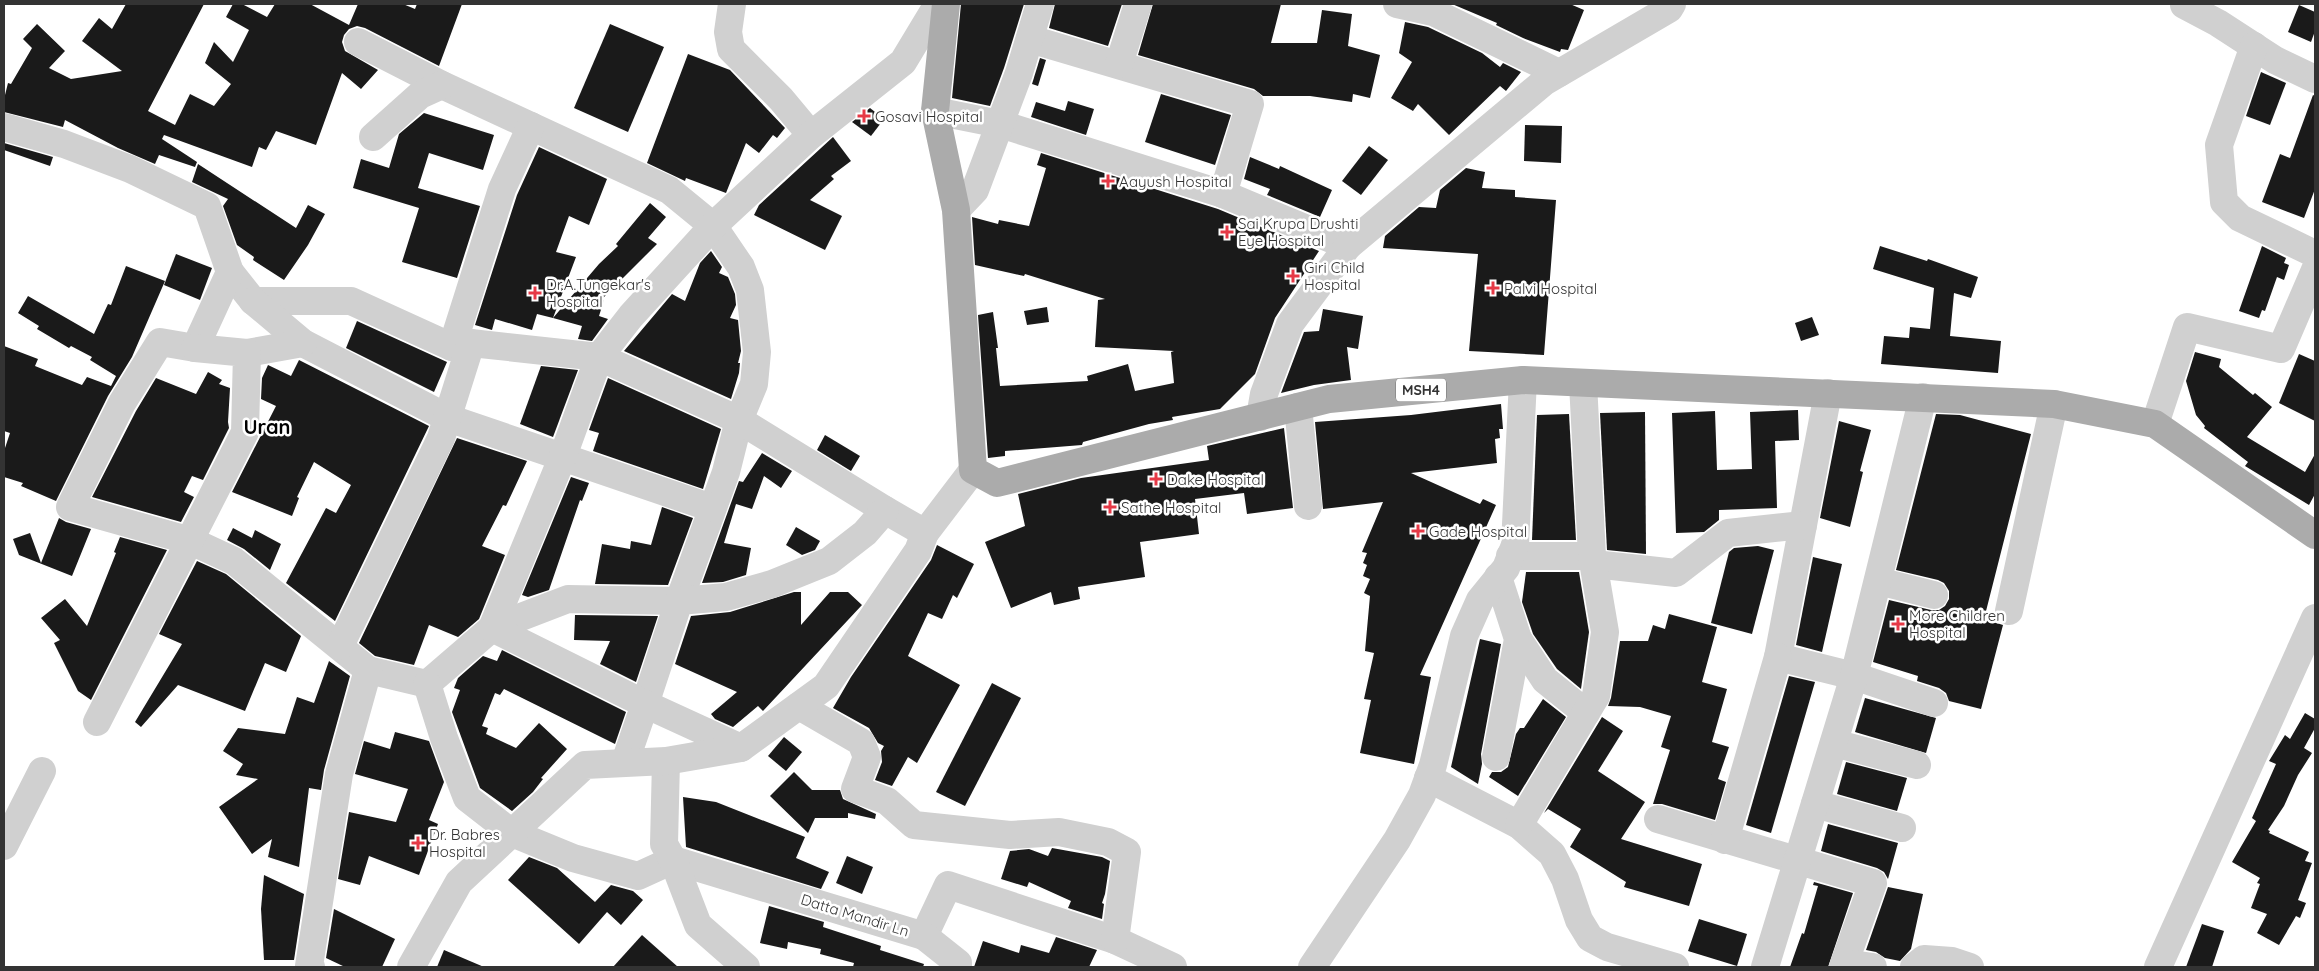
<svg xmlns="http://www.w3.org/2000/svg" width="2319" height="971" font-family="Quicksand,sans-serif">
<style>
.building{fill:#1a1a1a}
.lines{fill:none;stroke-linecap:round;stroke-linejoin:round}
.minor{stroke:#d0d0d0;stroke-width:28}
.major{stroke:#ababab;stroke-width:28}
.poi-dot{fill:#e63946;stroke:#fff;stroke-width:2}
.labels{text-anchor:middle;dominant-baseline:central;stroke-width:5;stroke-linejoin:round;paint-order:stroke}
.shield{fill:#fff;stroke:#707070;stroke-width:1}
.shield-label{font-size:14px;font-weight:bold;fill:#333}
.poi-label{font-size:15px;fill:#333;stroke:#fff;text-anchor:start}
.street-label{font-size:15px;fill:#333;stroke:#fff}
.district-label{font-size:20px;font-weight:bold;fill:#000;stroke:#fff}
</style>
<rect width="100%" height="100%" fill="#fff"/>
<!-- building -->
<g class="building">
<polygon points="126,4 204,4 148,111 175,125 190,94 214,106 231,84 205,63 214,42 233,62 249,30 226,17 233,4 242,4 267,17 275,4 310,4 349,25 358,4 403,4 415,9 417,4 462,4 439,66 365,28 357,26 349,29 344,35 342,42 345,51 378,70 361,89 342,73 316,145 276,131 266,150 259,147 252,167 164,135 162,139 197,162 195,167 159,155 155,164 118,148 65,120 63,127 4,112 4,99 8,83 11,84 32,48 23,39 37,24 65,51 49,68 71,79 122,71 82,41 99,18 112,29"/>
<polygon points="961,4 1024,4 1004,68 990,106 952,98"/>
<polygon points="1055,4 1122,4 1108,46 1049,28"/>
<polygon points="1153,4 1281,4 1271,43 1317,43 1322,10 1352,14 1348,46 1380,55 1370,98 1353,94 1352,102 1310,96 1263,96 1254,89 1138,55"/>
<polygon points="1452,4 1570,4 1584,10 1568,50 1561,49 1560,52 1523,38 1496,25 1497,23"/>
<polygon points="2299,5 2315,12 2315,31 2311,42 2288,32"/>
<polygon points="1405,22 1428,27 1482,53 1500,67 1503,63 1521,72 1506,91 1500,86 1449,135 1418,104 1413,111 1391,98 1412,62 1399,53"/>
<polygon points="610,24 664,47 628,132 574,108"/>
<polygon points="688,54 730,70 785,128 777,138 773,135 759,153 746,143 726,193 686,178 685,181 647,163"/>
<polygon points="1040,58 1046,60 1038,86 1032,84"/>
<polygon points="2261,72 2286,83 2270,125 2246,116"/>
<polygon points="1161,94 1231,115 1215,165 1145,142"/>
<polygon points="2313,95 2315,96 2315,189 2304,218 2262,202 2280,154 2290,158"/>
<polygon points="1068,101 1094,109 1086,135 1031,117 1036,102 1065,111"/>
<polygon points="870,108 884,119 871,136 852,122"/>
<polygon points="424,113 494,135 483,170 429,153 418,188 480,206 457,278 402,262 419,208 353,188 361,159 389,168 399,134"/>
<polygon points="1525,125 1562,126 1561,163 1524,161"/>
<polygon points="833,137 851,161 831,176 834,179 810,200 842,216 825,250 754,215 759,205"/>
<polygon points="4,143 53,157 50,166 4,150"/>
<polygon points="1369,146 1388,160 1361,195 1342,181"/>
<polygon points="539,147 607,179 589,225 569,216 556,252 576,257 553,318 537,314 532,330 495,319 492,330 475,325 517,195"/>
<polygon points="1041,153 1218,209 1319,251 1275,318 1255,374 1220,409 1172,417 1173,420 1149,424 1083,442 1082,445 1005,451 1005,456 988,458 978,315 993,312 998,348 996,348 1000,386 1088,381 1087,376 1128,364 1135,391 1174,383 1171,352 1174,351 1095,347 1098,300 1105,299 1025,274 1024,276 975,265 972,217 998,224 999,220 1029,226 1046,168 1037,165"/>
<polygon points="1250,157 1279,169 1280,166 1332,190 1320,217 1267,195 1270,189 1244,179"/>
<polygon points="198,164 296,228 308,205 325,214 308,245 284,280 253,260 254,257 237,245 223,206 228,199 192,182"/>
<polygon points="1466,168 1485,172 1482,188 1515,190 1515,197 1556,200 1544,355 1469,351 1478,254 1383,248 1385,236 1419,207 1436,208 1440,190"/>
<polygon points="650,203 666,217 648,238 657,244 602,299 604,300 599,316 608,319 592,341 578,339 582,326 553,318 599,264 618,246 616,244"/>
<polygon points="1880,246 1927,261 1928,259 1978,277 1971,298 1954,293 1950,336 2001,341 1998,373 1881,364 1884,336 1909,338 1910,327 1930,329 1934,288 1873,269"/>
<polygon points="2262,246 2286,258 2284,263 2289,265 2284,280 2277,277 2265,311 2262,310 2259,318 2239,311"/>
<polygon points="711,251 722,267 719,273 728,277 735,294 736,305 730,318 738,320 741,351 738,363 740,363 739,373 731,399 624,351 672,294 685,301 700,263"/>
<polygon points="176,254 212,268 200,300 164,285"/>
<polygon points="126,266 165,281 132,357 108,396 56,501 21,486 23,483 4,477 4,451 10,433 4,431 4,346 38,359 35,366 82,385 87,377 111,386 116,376 90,360 92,357 71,346 69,348 37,329 39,326 18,313 28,296 94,334 108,304 111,305"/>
<polygon points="1047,307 1049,322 1027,325 1024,311"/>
<polygon points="1323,309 1363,316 1358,349 1347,347 1351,380 1314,385 1281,393 1304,332 1319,331"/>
<polygon points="1812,317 1819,335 1801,341 1795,323"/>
<polygon points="357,321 447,362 434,392 346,348"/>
<polygon points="2195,352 2221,359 2219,367 2253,395 2255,393 2272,407 2247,437 2305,472 2315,454 2315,494 2309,505 2245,466 2248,462 2204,428 2205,426 2196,415 2186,381"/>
<polygon points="2299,354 2315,361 2315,421 2279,403"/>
<polygon points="299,360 429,426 335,621 286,583 326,508 336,513 351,485 314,462 297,497 299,498 292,516 232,492 276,406 261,399 262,378 268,365 291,376"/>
<polygon points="541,366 578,370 553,437 520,424"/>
<polygon points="208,372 222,380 219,384 230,388 228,422 229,428 203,480 192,476 184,492 194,497 181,522 92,497 136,411 156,378 196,394"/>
<polygon points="608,378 721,429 703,489 593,451 599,433 589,430"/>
<polygon points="1501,404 1503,429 1499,429 1500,438 1495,439 1497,463 1411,473 1480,504 1483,499 1496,505 1420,675 1431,677 1414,764 1360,753 1371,700 1364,699 1374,653 1365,651 1370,596 1364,593 1370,579 1363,576 1367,565 1363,563 1367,553 1362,552 1383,502 1323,509 1315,422 1411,415"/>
<polygon points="1798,410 1799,440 1775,441 1777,508 1719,510 1719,520 1704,532 1676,533 1672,413 1715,411 1717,470 1752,469 1750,412"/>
<polygon points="1645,412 1646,554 1607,550 1600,413"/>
<polygon points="1569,414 1576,540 1532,540 1537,415"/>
<polygon points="1936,414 1960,415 2031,434 1984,619 2003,625 1981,709 1949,701 1946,693 1939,688 1917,681 1918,676 1873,662 1889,600 1931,610 1939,610 1945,606 1949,599 1949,591 1944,583 1938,580 1896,570"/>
<polygon points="1839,421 1871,430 1860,471 1863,472 1850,527 1820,518"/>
<polygon points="1284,428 1293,508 1247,514 1244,493 1195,499 1199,534 1140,542 1145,577 1078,587 1080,599 1054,605 1051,592 1011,608 985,542 1025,526 1018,494 1081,478 1209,460 1207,446"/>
<polygon points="825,435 860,456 851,471 817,450"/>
<polygon points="457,438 527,461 506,506 503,505 482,546 505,555 479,619 458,637 429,625 414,665 375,656 359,643"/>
<polygon points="762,453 792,471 781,488 764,476 752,509 736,504 724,543 751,548 746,575 723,582 702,583 739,481 743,482"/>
<polygon points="571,477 589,483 582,501 580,500 549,590 528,597 522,595"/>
<polygon points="662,507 693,518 668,585 595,584 602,544 630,549 631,541 651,545"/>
<polygon points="59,518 66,522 91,529 72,576 19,555 13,539 30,533 41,563"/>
<polygon points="796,527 820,541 815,550 802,555 786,545"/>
<polygon points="233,528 252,538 255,530 281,544 270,570 244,549 227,540"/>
<polygon points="120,537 167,550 91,700 78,691 54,643 60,640 41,618 65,599 87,626 116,553 114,552"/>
<polygon points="937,545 974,564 957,598 953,595 942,619 928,613 908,656 960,685 917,763 908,757 892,786 875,780 882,762 881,751 884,746 878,743 869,728 833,708 851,677 931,560"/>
<polygon points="1758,546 1774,550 1752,634 1711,623 1729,552 1734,548"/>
<polygon points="1813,557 1842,564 1822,652 1796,645"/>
<polygon points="197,561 226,574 301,636 286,672 265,663 245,711 178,685 141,727 135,722 182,644 159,634"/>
<polygon points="1526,572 1579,572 1589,632 1581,689 1557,669 1533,634 1522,602"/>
<polygon points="794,592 801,592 801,625 830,592 848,592 862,605 763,711 758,706 733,727 715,719 711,714 737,692 675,664 691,616 730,612"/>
<polygon points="1669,614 1717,627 1702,682 1727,689 1712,742 1729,747 1718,779 1726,782 1715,820 1662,804 1653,804 1670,750 1661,747 1671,716 1640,707 1608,706 1611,698 1620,641 1648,641 1653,625 1665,629"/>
<polygon points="575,615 658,616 636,682 600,664 610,641 574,640"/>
<polygon points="1480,639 1501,644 1481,754 1482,764 1478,784 1451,767"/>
<polygon points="502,650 626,712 615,744 504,689 500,695 495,693 482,726 488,728 486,734 516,748 539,723 567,749 541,778 543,779 533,792 512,811 480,788 452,712 460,690 454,688 458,678 483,656 497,661"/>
<polygon points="329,661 350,676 324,770 321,790 309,788 299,867 268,857 272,839 252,854 219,807 258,779 236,775 243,764 223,751 238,728 285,734 297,697 314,703"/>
<polygon points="1789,676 1815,682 1771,833 1746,825"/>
<polygon points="992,683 1021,698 965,806 936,792"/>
<polygon points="1865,698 1936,718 1926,753 1855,732"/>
<polygon points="1543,699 1566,717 1518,796 1489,777 1492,772 1501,772 1508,767 1516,734 1520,728 1524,728"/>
<polygon points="2305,713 2315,719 2315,728 2304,748 2312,753 2298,775 2284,806 2268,830 2270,831 2269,833 2309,852 2305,861 2312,863 2298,900 2306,903 2300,918 2296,916 2279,945 2257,933 2267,914 2251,908 2260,884 2257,883 2260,878 2232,862 2256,821 2252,818 2276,764 2269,761 2285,735 2290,739"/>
<polygon points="1602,717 1623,731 1598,771 1645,802 1621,839 1702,864 1689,906 1624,887 1626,882 1570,847 1581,829 1548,809 1544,813"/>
<polygon points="395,732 429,741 444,782 429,820 438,824 419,875 369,856 360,885 338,879 349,812 396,822 408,789 355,774 364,741 390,749"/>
<polygon points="784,737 802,752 786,771 768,756"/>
<polygon points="1846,762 1907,778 1897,811 1837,794"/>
<polygon points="794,772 812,790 840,790 843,799 876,814 875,819 848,813 848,818 815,818 808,833 770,796"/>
<polygon points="683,797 716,802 805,837 796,858 829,872 821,889 686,847"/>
<polygon points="1828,824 1898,843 1888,879 1884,872 1877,868 1821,851"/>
<polygon points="1052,848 1102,857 1110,861 1105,894 1102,903 1104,904 1102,919 1068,908 1071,901 1029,882 1027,887 1001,879 1010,851 1029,849 1048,856"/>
<polygon points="847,856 873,867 862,894 836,883"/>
<polygon points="529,857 557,868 595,902 611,885 633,891 643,900 621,925 607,912 579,944 508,880"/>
<polygon points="264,875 304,894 294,960 264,960 261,909"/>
<polygon points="1814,882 1853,893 1828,967 1790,967 1802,933 1804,934 1818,886 1813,885"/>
<polygon points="1888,887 1923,894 1911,949 1900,961 1885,958 1876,952 1866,950"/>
<polygon points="769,906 824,922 823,927 881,946 880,950 924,964 923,967 853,967 854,963 820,954 821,949 788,942 787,949 760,943"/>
<polygon points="334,909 395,939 382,967 345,967 326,958"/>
<polygon points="1699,919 1747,934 1737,966 1688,951"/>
<polygon points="2202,924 2224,931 2212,967 2186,967"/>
<polygon points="642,935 678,967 613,967"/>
<polygon points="1056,937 1097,950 1089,967 974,967 983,941 1019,953 1021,945 1049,953"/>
<polygon points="444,950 484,967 437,967"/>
</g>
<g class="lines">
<!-- minor -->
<g class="minor">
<polyline points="732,4 728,32 731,49 781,99 811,135"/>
<polyline points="1397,4 1433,12 1559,73"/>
<polyline points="2184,5 2218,23 2275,60 2315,79"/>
<polyline points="1030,39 1250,104 1223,194"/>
<polyline points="358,42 442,85 669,190 713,226 741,267 750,290 757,352 754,384 739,420 726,472 679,601 568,599 492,628 427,684 368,670"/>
<polyline points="2254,46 2219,145 2224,202 2240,218 2315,254"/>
<polyline points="1119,64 1138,4"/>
<polyline points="935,111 1000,124 1223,194 1348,246 1544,82 1669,9 1672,4"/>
<polyline points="4,127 64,144 130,169 207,206 230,272 253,301 351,301 452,347 471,343 599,357 739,420 885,510 925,533"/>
<polyline points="373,137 420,95 442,85"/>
<polyline points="956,210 975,190 1019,73 1040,4"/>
<polyline points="230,272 195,348 160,342 122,403 70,507 191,541 234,561 368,670 339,774 309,966 311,967"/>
<polyline points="253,301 303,343 448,418 712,508"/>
<polyline points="452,347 502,189 531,126"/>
<polyline points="247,353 303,343"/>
<polyline points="1828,393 1778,657 1854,676 1934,703"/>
<polyline points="1298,407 1308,506"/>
<polyline points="1260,417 1264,394 1290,324 1348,246"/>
<polyline points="2155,424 2187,327 2281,349 2315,270"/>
<polyline points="1510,556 1592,556 1583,383"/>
<polyline points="1594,564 1676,573 1728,533 1803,525"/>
<polyline points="1878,581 1934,595"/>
<polyline points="2009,611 2054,404"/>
<polyline points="1518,639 1545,680 1586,713"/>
<polyline points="340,646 441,438 471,343"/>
<polyline points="427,684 444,738 467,798 512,833 573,858 638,876 673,860 924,936 948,885 1115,940 1173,967"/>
<polyline points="799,706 861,742 867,757 855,789 887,801 914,825 1010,835 1059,832 1108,842 1127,852 1115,940"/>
<polyline points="97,722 245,432 247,353 195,348"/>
<polyline points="1834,743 1917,765"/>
<polyline points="741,748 645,704 679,601 726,597 772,584 829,561 865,533 885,510"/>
<polyline points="1496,757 1518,639 1498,577"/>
<polyline points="666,761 664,844 673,860 698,925 746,967"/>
<polyline points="625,762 645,704 492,628 563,456 599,357 631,316 713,226 811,135 903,62 938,4"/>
<polyline points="1428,778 1519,825 1552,854 1565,879 1579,920 1590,938 1607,947 1675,967"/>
<polyline points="1815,804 1902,828"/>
<polyline points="1658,819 1873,883 1843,967"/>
<polyline points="1519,825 1596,696 1605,632 1592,556"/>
<polyline points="1725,840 1778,657"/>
<polyline points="4,846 42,771"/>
<polyline points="924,936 958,963 958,967"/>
<polyline points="1845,963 1873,967"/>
<polyline points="411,967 459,882 585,765 666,761 741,748 826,686 918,551 925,533 973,470"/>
<polyline points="1312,967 1397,840 1422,795 1433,765 1464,636 1480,600 1506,568 1515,545 1523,380"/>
<polyline points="1765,967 1854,676 1923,397"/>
<polyline points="1914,967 1924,959 1952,961 1970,967"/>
<polyline points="2158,967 2315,618"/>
</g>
<!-- major -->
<polyline class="major" points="946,4 935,111 956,210 973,470 997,483 1329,399 1523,380 2054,404 2155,424 2315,535"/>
</g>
<!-- markers -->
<g class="poi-dot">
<path d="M861.5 108.5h5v5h5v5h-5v5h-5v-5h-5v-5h5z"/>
<path d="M1105.5 173.5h5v5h5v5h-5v5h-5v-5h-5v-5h5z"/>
<path d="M1224.5 224.5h5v5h5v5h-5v5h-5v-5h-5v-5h5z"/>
<path d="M1290.5 268.5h5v5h5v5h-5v5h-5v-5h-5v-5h5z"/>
<path d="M1490.5 280.5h5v5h5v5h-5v5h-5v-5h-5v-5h5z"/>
<path d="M532.5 285.5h5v5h5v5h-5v5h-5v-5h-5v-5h5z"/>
<path d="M1153.5 471.5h5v5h5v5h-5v5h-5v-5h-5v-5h5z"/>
<path d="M1107.5 499.5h5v5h5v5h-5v5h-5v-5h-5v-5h5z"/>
<path d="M1415.5 523.5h5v5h5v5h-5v5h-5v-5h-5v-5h5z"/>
<path d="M1895.5 616.5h5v5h5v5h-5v5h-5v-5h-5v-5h5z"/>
<path d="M415.5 835.5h5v5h5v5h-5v5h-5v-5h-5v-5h5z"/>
</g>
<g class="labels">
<!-- shield labels -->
<rect class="shield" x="1396" y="378.5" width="50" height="23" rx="4"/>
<g class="shield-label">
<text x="1421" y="390">MSH4</text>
</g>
<!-- poi labels -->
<g class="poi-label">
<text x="875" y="116">Gosavi Hospital</text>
<text x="1119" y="181">Aayush Hospital</text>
<text x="1238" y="223">Sai Krupa Drushti<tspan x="1238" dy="17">Eye Hospital</tspan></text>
<text x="1304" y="267">Giri Child<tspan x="1304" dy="17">Hospital</tspan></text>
<text x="546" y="284">Dr.A.Tungekar's<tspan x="546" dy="17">Hospital</tspan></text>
<text x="1504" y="288">Palvi Hospital</text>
<text x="1167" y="479">Dake Hospital</text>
<text x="1121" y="507">Sathe Hospital</text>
<text x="1429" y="531">Gade Hospital</text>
<text x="1909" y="615">More Children<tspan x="1909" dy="17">Hospital</tspan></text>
<text x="429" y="834">Dr. Babres<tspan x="429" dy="17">Hospital</tspan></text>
</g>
<!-- street labels -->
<g class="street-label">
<text transform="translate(855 915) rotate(17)">Datta Mandir Ln</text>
</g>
<!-- district labels -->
<g class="district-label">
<text x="267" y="426">Uran</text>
</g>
</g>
<!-- border -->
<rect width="2319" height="971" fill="none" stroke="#333333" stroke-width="10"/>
</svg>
